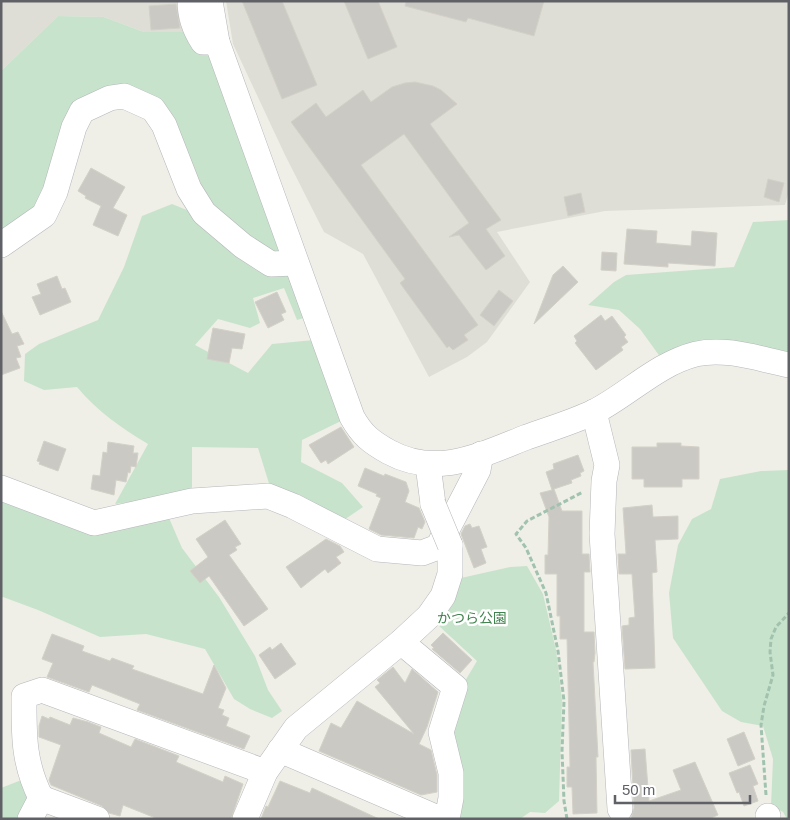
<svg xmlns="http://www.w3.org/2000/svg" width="790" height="820" font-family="Helvetica,'Noto Sans JP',sans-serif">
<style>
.education{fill:#dfded6}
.green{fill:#c8e3cc}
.building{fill:#cbc9c4;stroke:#d3d1c7}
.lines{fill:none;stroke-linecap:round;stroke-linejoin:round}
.minor-casing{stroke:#b5b6ba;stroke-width:26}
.path{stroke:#a1c2ae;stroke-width:3;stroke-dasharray:5 2.5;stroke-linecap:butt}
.minor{stroke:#fff;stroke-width:25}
.minor-bridge-casing{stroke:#b5b6ba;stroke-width:26;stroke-linecap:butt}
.minor-bridge{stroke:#fff;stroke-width:25}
.labels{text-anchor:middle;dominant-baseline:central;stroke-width:5;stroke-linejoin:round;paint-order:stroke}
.park-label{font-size:14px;fill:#41834e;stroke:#fff}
</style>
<rect width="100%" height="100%" fill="#efefe8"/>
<!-- education -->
<g class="education">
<polygon points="1,1 191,1 190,32 144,32 104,17 58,16 1,71"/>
<polygon points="226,1 789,1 789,191 785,205 605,211 497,232 530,282 487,342 467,357 429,377 363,254 324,232 285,155 233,44"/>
</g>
<!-- green -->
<g class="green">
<polygon points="58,16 104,17 144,32 190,32 195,45 216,62 285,256 246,240 213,218 140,94 78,106 48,196 1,239 1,71"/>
<path d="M172,204L199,215L290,272L307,317L297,320L284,288L253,298L260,323L250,328L218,319L195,345L248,373L272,344L314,340L341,421L302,440L301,462L342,483L363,507L341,522L271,490L258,448L192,447V494L115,504L148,444C120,427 98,412 77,387L44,390L24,381L25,354L39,344L98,320L124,267L142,216Z"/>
<polygon points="789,220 789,355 661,358 640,329 619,310 588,305 614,282 626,275 734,267 753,222"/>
<polygon points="789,470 789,819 787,819 783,812 771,806 773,759 763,726 741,722 722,711 673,638 669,593 678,545 692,519 711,509 720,479 761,471"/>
<polygon points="1,500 169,518 182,548 219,597 255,656 268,690 282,711 272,718 250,709 234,699 205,649 146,634 100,637 38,610 3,597 1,598"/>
<polygon points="527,566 543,594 556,650 562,700 559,801 545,813 530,812 520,819 457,819 448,732 462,686 477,661 438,625 461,578 510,567"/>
<polygon points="24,779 28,798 22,819 1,819 1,788"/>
</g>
<!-- building -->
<g class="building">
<polygon points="242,1 282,1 317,85 282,99"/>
<polygon points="344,1 378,1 397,47 368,59"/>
<polygon points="406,1 544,1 534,36 468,18 466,22 405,6"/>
<polygon points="176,4 180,28 151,30 149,6"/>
<polygon points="415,82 433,86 441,90 457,104 430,124 501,220 486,229 505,256 486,270 459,235 449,237 469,223 404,134 361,165 478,325 464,335 468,340 453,350 449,346 447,348 400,283 405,279 291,122 316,103 326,117 363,90 371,102 392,87 405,83"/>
<polygon points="91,168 125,187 113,208 127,215 118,236 93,225 101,206 85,198 86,196 78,191"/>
<polygon points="768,179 784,183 779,202 764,197"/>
<polygon points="581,193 585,212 568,216 564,197"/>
<polygon points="627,229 657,231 656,243 691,246 692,231 717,233 715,266 668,263 668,267 624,264"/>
<polygon points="602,252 617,253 616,271 601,270"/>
<polygon points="563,266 578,282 534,324 553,275"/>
<polygon points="57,276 62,289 65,288 71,302 40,315 32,297 41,294 37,284"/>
<polygon points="499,290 513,301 494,326 480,315"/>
<polygon points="277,292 286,312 281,314 284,320 268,328 255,302"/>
<polygon points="1,311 12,334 18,332 24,344 17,346 21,357 16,358 20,368 1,375"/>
<polygon points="601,315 605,321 612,316 626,335 624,337 628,342 621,347 623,350 596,370 575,343 577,341 574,336"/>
<polygon points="213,328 245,334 242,349 232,348 229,363 207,359"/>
<polygon points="341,427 354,447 328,464 326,460 321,463 309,445"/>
<polygon points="44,441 66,449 58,471 39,464 40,462 37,461"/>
<polygon points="108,442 134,446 133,453 138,453 136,467 131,466 130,473 128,472 126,482 116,480 114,495 91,489 93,475 100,476 103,452 107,453"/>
<polygon points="657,443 681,443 681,446 699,447 699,479 682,479 682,487 644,487 644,479 632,479 632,447 657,447"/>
<polygon points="578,455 584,471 580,473 581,476 571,480 572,483 554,489 562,511 582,511 582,554 589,554 590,572 584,572 584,632 594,632 595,653 594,662 593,662 598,757 596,757 597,813 573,814 572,787 567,787 567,767 570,767 567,639 560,639 560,616 557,616 557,574 545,574 545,555 548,555 549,517 540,493 552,490 546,472 554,469 553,464"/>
<polygon points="365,468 384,476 385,474 406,482 409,491 405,502 419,508 425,522 422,529 418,527 414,538 381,535 369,529 381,498 376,496 377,494 358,486"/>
<polygon points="652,505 653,517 678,516 678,539 655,540 657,572 652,573 655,668 625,669 622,626 629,625 629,618 635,617 632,574 619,574 618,554 626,554 623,508"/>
<polygon points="225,520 241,544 235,547 237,550 229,555 268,609 244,626 209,576 200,583 190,571 208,557 196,539"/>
<polygon points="470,524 472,528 479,526 487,547 481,549 486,563 474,568 461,534 465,526"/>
<polygon points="326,539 340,546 344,552 336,557 341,563 328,573 325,569 301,588 286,567"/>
<polygon points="443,633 472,660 460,673 432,649 434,648 431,645"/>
<polygon points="52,634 84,646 82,651 110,661 112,658 134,666 132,669 203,694 214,665 226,688 218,708 224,710 222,715 229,718 226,726 250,736 244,749 137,710 140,704 92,685 89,692 47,677 53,663 42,659"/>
<polygon points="281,643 296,664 275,679 259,655 270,647 272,650"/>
<polygon points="393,667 405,683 412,669 438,692 427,727 419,744 431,750 437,775 437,792 421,795 319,751 331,723 341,728 357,701 414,734 375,687 380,683 377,680"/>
<polygon points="42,716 49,719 50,717 70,725 73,718 88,722 101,727 99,733 131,747 135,739 179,756 176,762 223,782 225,776 243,784 231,819 158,819 123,805 120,816 109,813 102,806 51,785 49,780 61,745 39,737 39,726"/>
<polygon points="744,732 755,759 738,766 727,739"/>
<polygon points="645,749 649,801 681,790 673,770 695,762 718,815 709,819 631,819 634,808 631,750"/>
<polygon points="750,765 758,784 753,786 758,801 744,806 739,792 737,793 729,773"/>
<polygon points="280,781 310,793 312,788 379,819 261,819 266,806 268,807"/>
</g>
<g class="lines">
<defs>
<g id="minor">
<path d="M190,1C190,15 195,30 203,42H217"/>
<path d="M210,1L217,42L352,417C362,435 371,442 389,452C437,478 481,455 527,437C549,429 573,422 594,412C629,394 657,364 696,354C726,347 759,359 789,365"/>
<polyline points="1,245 44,215 55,192 74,127 82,111 110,98 124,96 153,109 164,125 189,189 204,213 243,246 271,264 295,263"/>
<polyline points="594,412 607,465 604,481 602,534 620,809"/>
<polyline points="428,465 433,504"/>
<polyline points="1,488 94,523 192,501 268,496 293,506 377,549 422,553 438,547 478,470 481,454"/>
<polyline points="401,642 455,687 441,732 451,773 451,798 447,819"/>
<polyline points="280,750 440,819"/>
<polyline points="41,798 97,819"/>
<path d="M30,819L41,798C23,762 24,735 24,696L42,690L265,772"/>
<polyline points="245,819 265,772 296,728 401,642 429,616 443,596 450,574 450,545"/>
<polyline points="768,819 768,816"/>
</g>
</defs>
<!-- minor casing -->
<use href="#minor" class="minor-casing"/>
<!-- path -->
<g class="path">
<polyline points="766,795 761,725 764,706 773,675 770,652 771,639 776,627 789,613"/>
<polyline points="567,819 564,801 562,751 564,701 558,651 546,593 526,548 516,534 527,521 583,492"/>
</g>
<!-- minor -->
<use href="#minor" class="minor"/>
<defs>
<polyline id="minor-bridge" points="433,504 450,545"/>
</defs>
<!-- minor-bridge casing -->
<use href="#minor-bridge" class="minor-bridge-casing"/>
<!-- minor-bridge -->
<use href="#minor-bridge" class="minor-bridge"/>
</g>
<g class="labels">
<!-- park labels -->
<g class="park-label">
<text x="472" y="618">かつら公園</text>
</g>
</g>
<!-- border -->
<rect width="790" height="820" fill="none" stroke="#5f6166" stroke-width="5"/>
<!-- scale -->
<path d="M615 795v8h135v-8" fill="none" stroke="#5f6166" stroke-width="2.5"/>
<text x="622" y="795" font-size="15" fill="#5f6166" stroke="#ffffff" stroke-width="4" paint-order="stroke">50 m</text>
</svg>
